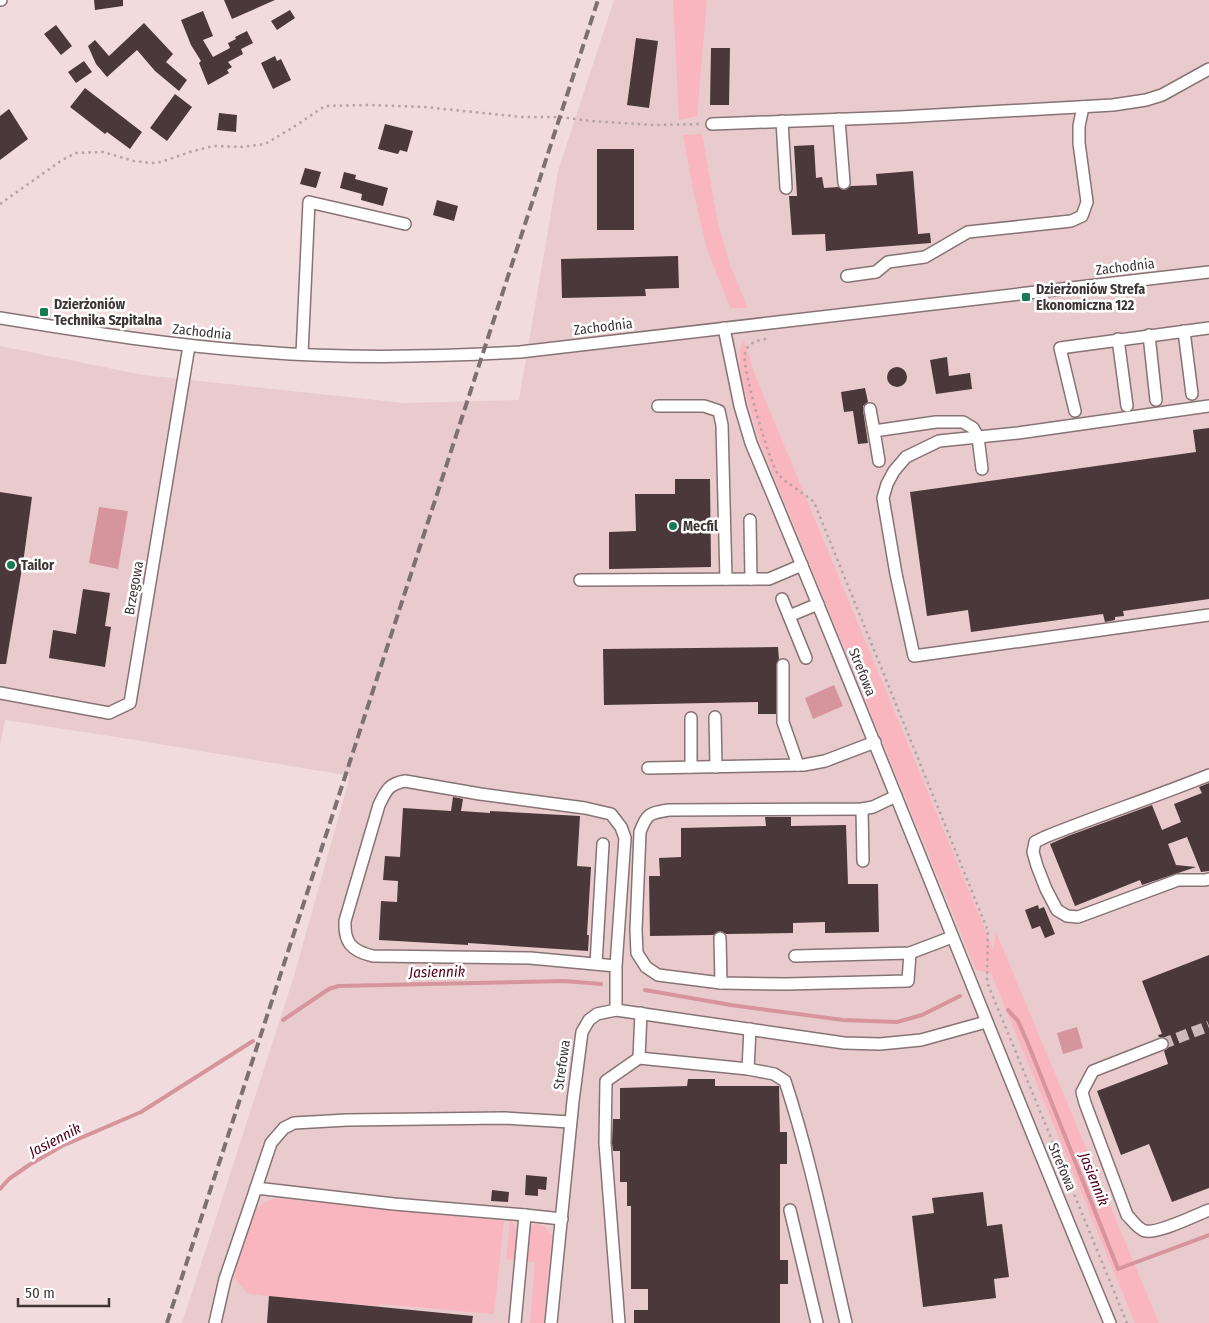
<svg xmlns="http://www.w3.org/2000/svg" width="1209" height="1323" font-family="'Fira Sans Condensed',sans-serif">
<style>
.built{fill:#e9cbce}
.green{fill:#f9b6be}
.water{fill:#d6959c}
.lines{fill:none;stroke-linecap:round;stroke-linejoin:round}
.stream{stroke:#d6959c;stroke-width:4}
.building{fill:#4a383a}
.minor-tunnel{stroke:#cebabc;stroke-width:11;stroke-dasharray:11 5.5;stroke-linecap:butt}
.minor-casing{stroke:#877375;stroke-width:14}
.path{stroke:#b5a3a5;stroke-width:2.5;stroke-dasharray:2.5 4;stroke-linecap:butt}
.minor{stroke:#fff;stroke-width:11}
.rail{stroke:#7d7071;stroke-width:4;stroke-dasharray:10 5;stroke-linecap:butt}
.poi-dot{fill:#157b54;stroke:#fff;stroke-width:2}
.labels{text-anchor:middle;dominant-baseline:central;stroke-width:5;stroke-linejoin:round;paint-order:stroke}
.street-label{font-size:14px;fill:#3e3636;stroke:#fff}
.poi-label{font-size:14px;font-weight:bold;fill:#3e3636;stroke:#fff;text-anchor:start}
.water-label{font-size:15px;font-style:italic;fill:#53031c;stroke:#fff}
</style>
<rect width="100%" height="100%" fill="#f2dbdd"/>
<!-- built -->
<polygon class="built" points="614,0 1209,0 1209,1323 182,1323 294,976 350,776 116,737 5,720 0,747 0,346 143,375 404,403 519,400 558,171"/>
<!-- green -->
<g class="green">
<polygon points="673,0 707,0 697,116 679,120"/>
<polygon points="702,134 718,224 731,268 748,308 730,308 707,249 694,195 683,135"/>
<polygon points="744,340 755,375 993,949 996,932 1159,1323 1135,1323 991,973 976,970 761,445 741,379 739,351"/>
<path d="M276,1198L504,1221L494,1314L380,1304L379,1306L258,1295L247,1293L234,1278C236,1257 243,1232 254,1214C258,1205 267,1201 276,1198Z"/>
<path d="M510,1220C522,1230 517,1246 514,1260L506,1259Z"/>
<path d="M535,1224C544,1224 547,1229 552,1235L544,1323H530L535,1262L527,1261L530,1228Z"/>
</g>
<!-- water -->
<g class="water">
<polygon points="99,507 128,511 118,569 89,563"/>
<polygon points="834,685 843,706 813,719 805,698"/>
<polygon points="1077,1027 1083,1048 1063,1054 1057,1033"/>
</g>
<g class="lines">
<!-- stream -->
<g class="stream">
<polyline points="645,990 731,1005 843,1020 897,1022 922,1015 960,996"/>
<polyline points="1008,1010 1018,1021 1029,1046 1118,1269 1209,1235"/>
<polyline points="283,1020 329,989 338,986 564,981 601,984"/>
<polyline points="0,1189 9,1179 29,1165 62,1146 141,1112 253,1041"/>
</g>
</g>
<!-- building -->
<g class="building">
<polygon points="94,0 123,0 123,6 95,10"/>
<polygon points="224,0 275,0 232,19"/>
<polygon points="290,10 295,18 277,30 271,21"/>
<polygon points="203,11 213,36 203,40 213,57 230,48 228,43 236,39 235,37 247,31 253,43 241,49 243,54 228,62 232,67 227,70 229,73 208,85 199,63 201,61 191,45 181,20"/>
<polygon points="144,23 173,54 166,62 187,80 179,91 155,71 137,50 107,77 96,64 88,46 95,40 109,56"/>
<polygon points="56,25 72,46 61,55 44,34"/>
<polygon points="636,38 658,41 649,108 627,105"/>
<polygon points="711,48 730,48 729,105 710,105"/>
<polygon points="275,56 277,61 281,59 291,80 273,89 261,63"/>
<polygon points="84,61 92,72 76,83 68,72"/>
<polygon points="85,88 142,132 130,149 107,132 105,134 70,107"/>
<polygon points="175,94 192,107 167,141 150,128"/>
<polygon points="9,109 28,139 0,160 0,116"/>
<polygon points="219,113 237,115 236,132 217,130"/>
<polygon points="385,124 413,131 407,152 400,150 398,154 378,149"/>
<polygon points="814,145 816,178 822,177 824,188 838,187 844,190 851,186 877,185 876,174 913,171 918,234 930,233 931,243 826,251 825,234 792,235 789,196 797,196 794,146"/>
<rect x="597" y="149" width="37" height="81"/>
<polygon points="305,168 321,172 316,188 300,184"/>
<polygon points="344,172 356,175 355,179 388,188 383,206 361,200 362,194 340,188"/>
<polygon points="437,200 458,206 454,221 433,215"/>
<polygon points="678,256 679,288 645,289 646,296 562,298 561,259"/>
<polygon points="947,357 949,376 970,373 972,389 936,394 930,360"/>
<circle cx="897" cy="377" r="10"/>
<polygon points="865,388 868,402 863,406 863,410 868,443 858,444 853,411 844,412 841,392"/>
<polygon points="1209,428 1209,599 1123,611 1124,616 1115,617 1115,620 1105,622 1103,614 971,632 968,610 927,616 910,492 1196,452 1193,430"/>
<polygon points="675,479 710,479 711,567 609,569 609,532 636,531 635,494 675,494"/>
<polygon points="0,492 32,497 24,556 6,664 0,664"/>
<polygon points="83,589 110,593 105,626 111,627 105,667 49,658 53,630 76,634"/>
<polygon points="778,647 779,659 776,665 776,714 758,714 758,702 604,705 603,649"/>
<polygon points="1209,783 1209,871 1201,872 1187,837 1168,844 1176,865 1196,867 1142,885 1140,880 1075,906 1050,844 1068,836 1152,805 1162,830 1181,822 1174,804 1202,793 1199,787"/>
<polygon points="453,797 463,799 461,811 490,813 490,811 580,816 577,866 591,867 587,935 589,935 588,951 468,943 468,945 379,940 381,901 397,902 398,881 383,880 385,856 400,857 403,808 451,811"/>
<polygon points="765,817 791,817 791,826 846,825 848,884 878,884 879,932 825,933 825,922 793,923 793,933 726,934 720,931 713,935 650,936 649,876 660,876 659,858 681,857 681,828 766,826"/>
<polygon points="1038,905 1039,909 1044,907 1055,934 1045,938 1040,926 1032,929 1025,910"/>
<polygon points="1209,955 1209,1188 1172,1202 1149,1144 1121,1155 1097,1091 1168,1064 1164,1051 1168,1048 1169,1042 1166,1038 1159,1037 1158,1035 1162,1034 1142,981"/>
<polygon points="688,1079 715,1079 715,1086 779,1086 780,1132 787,1132 787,1164 780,1164 780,1260 788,1260 788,1284 780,1284 780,1323 634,1323 634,1310 648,1310 648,1289 631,1289 631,1206 627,1206 627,1182 620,1182 620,1151 613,1151 612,1143 613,1119 620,1119 620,1088 687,1086"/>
<polygon points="526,1175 547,1177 546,1190 538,1189 538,1196 525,1195"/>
<polygon points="492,1190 509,1192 508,1202 491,1201"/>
<polygon points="983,1192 987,1226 1002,1224 1009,1277 994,1279 996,1298 923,1307 912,1216 934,1213 932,1198"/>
<polygon points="269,1296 473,1316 472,1323 267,1323"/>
</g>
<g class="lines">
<!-- minor-tunnel -->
<polyline class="minor-tunnel" points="1162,1044 1209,1026"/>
<defs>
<g id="minor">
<polyline points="0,0 1,0"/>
<polyline points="839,119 844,183"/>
<polyline points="782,121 786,188"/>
<polyline points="712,124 900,117 1113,105 1146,100 1162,95 1209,69"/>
<polyline points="847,276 876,272 888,262 925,257 968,232 1071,221 1082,216 1087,202 1079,143 1079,126 1083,107"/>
<path d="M0,318C87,332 174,346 263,352C348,359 435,357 520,352L1209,272"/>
<path d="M724,328L740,406L751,443C874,735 988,1030 1110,1323"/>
<polyline points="1184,331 1192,394"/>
<polyline points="1149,335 1156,400"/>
<polyline points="1118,339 1127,406"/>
<polyline points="302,354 309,202 405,224"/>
<polyline points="658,406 704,406 719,411 722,425 726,579"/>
<polyline points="1209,406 1018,433 939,441 906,457 894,471 887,484 883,498 896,574 914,656 1209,615"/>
<polyline points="870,409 874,431"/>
<polyline points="1075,411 1060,348 1209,328"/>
<polyline points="879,461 874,431 936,422 963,422 973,428 978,437 982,469"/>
<polyline points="750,520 751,579"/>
<polyline points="580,580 769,579 802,565"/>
<polyline points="782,599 806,658"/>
<polyline points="789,616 818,604"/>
<polyline points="783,665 783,722 798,765"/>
<polyline points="0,693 109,713 130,703 189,346"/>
<polyline points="715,717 716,767"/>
<polyline points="691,718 691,767"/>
<polyline points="648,768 804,765 825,761 875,742"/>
<path d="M1209,775C1155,797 1099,815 1045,837L1035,842L1033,852L1037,866L1046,889L1057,910L1067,916L1078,917L1178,880H1205L1209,879"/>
<path d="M896,796L873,807L862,809L669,810C650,813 647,813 640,832L636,930L637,953L646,967L658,975L721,983L786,984L908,981L910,953"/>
<polyline points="862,809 863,861"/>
<polyline points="720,938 721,983"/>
<polyline points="795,956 910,953 952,937"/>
<polyline points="596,964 603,844"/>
<path d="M616,966L530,958L373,956C351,951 344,942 345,921L379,805C386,791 388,784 405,781L480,794L585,808L611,814L621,827L625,838L616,966V1010"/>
<path d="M1162,1044L1093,1071L1082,1092L1085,1103L1127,1215C1132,1220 1138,1229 1145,1231C1158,1234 1196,1215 1209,1210"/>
<polyline points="639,1058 641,1013"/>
<polyline points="748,1069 750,1029"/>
<polyline points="256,1188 271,1143 284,1128 294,1123 347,1120 504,1118 570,1122"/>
<polyline points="790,1210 817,1323"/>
<polyline points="215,1323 225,1279 256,1188 394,1204 525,1215"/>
<polyline points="515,1323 525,1215 562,1219"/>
<polyline points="551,1323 573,1101 582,1032 589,1020 597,1014 616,1010 844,1043 880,1044 921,1040 986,1022"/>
<path d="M619,1323L605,1143L606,1081L639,1058L748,1069L774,1074L785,1081C811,1160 827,1242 846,1323"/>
</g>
</defs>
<!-- minor casing -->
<use href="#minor" class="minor-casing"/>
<!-- path -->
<g class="path">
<polyline points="0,204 62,160 76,153 103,152 134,161 151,163 161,162 193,151 214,146 240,147 258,145 265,144 292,128 325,106 369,105 425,107 522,117 560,117 590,121 654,125 700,124"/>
<path d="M766,339C757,340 748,343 745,353C741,365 769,462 778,474C783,481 806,495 814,502L988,931L987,982L1127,1323"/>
</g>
<!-- minor -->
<use href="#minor" class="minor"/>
<!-- rail -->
<polyline class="rail" points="167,1323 598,0"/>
</g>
<!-- markers -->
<g class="poi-dot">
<rect x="1021" y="292" width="10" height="10" rx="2.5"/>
<rect x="39" y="307" width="10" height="10" rx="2.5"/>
<circle cx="673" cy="526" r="5"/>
<circle cx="11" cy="565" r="5"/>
</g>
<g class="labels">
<!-- street labels -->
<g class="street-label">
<text transform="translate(1125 267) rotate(-7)">Zachodnia</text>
<text transform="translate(603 327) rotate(-7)">Zachodnia</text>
<text transform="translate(202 332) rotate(6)">Zachodnia</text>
<text transform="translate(134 588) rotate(-80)">Brzegowa</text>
<text transform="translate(862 672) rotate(68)">Strefowa</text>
<text transform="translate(562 1065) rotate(-82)">Strefowa</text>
<text transform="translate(1062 1167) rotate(67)">Strefowa</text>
</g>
<!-- poi labels -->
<g class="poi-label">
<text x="1036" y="289">Dzierżoniów Strefa<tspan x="1036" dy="16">Ekonomiczna 122</tspan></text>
<text x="54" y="304">Dzierżoniów<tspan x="54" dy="16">Technika Szpitalna</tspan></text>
<text x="683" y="526">Mecfil</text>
<text x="21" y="565">Tailor</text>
</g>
<!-- water labels -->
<g class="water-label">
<text transform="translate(437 972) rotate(-1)">Jasiennik</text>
<text transform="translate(55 1140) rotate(-27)">Jasiennik</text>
<text transform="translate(1094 1179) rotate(68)">Jasiennik</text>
</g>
</g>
<!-- scale -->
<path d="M18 1298v8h91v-8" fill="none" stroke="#3e3636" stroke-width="2.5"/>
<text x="25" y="1298" font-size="15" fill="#3e3636" stroke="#ffffff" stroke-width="4" paint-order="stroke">50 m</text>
</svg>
